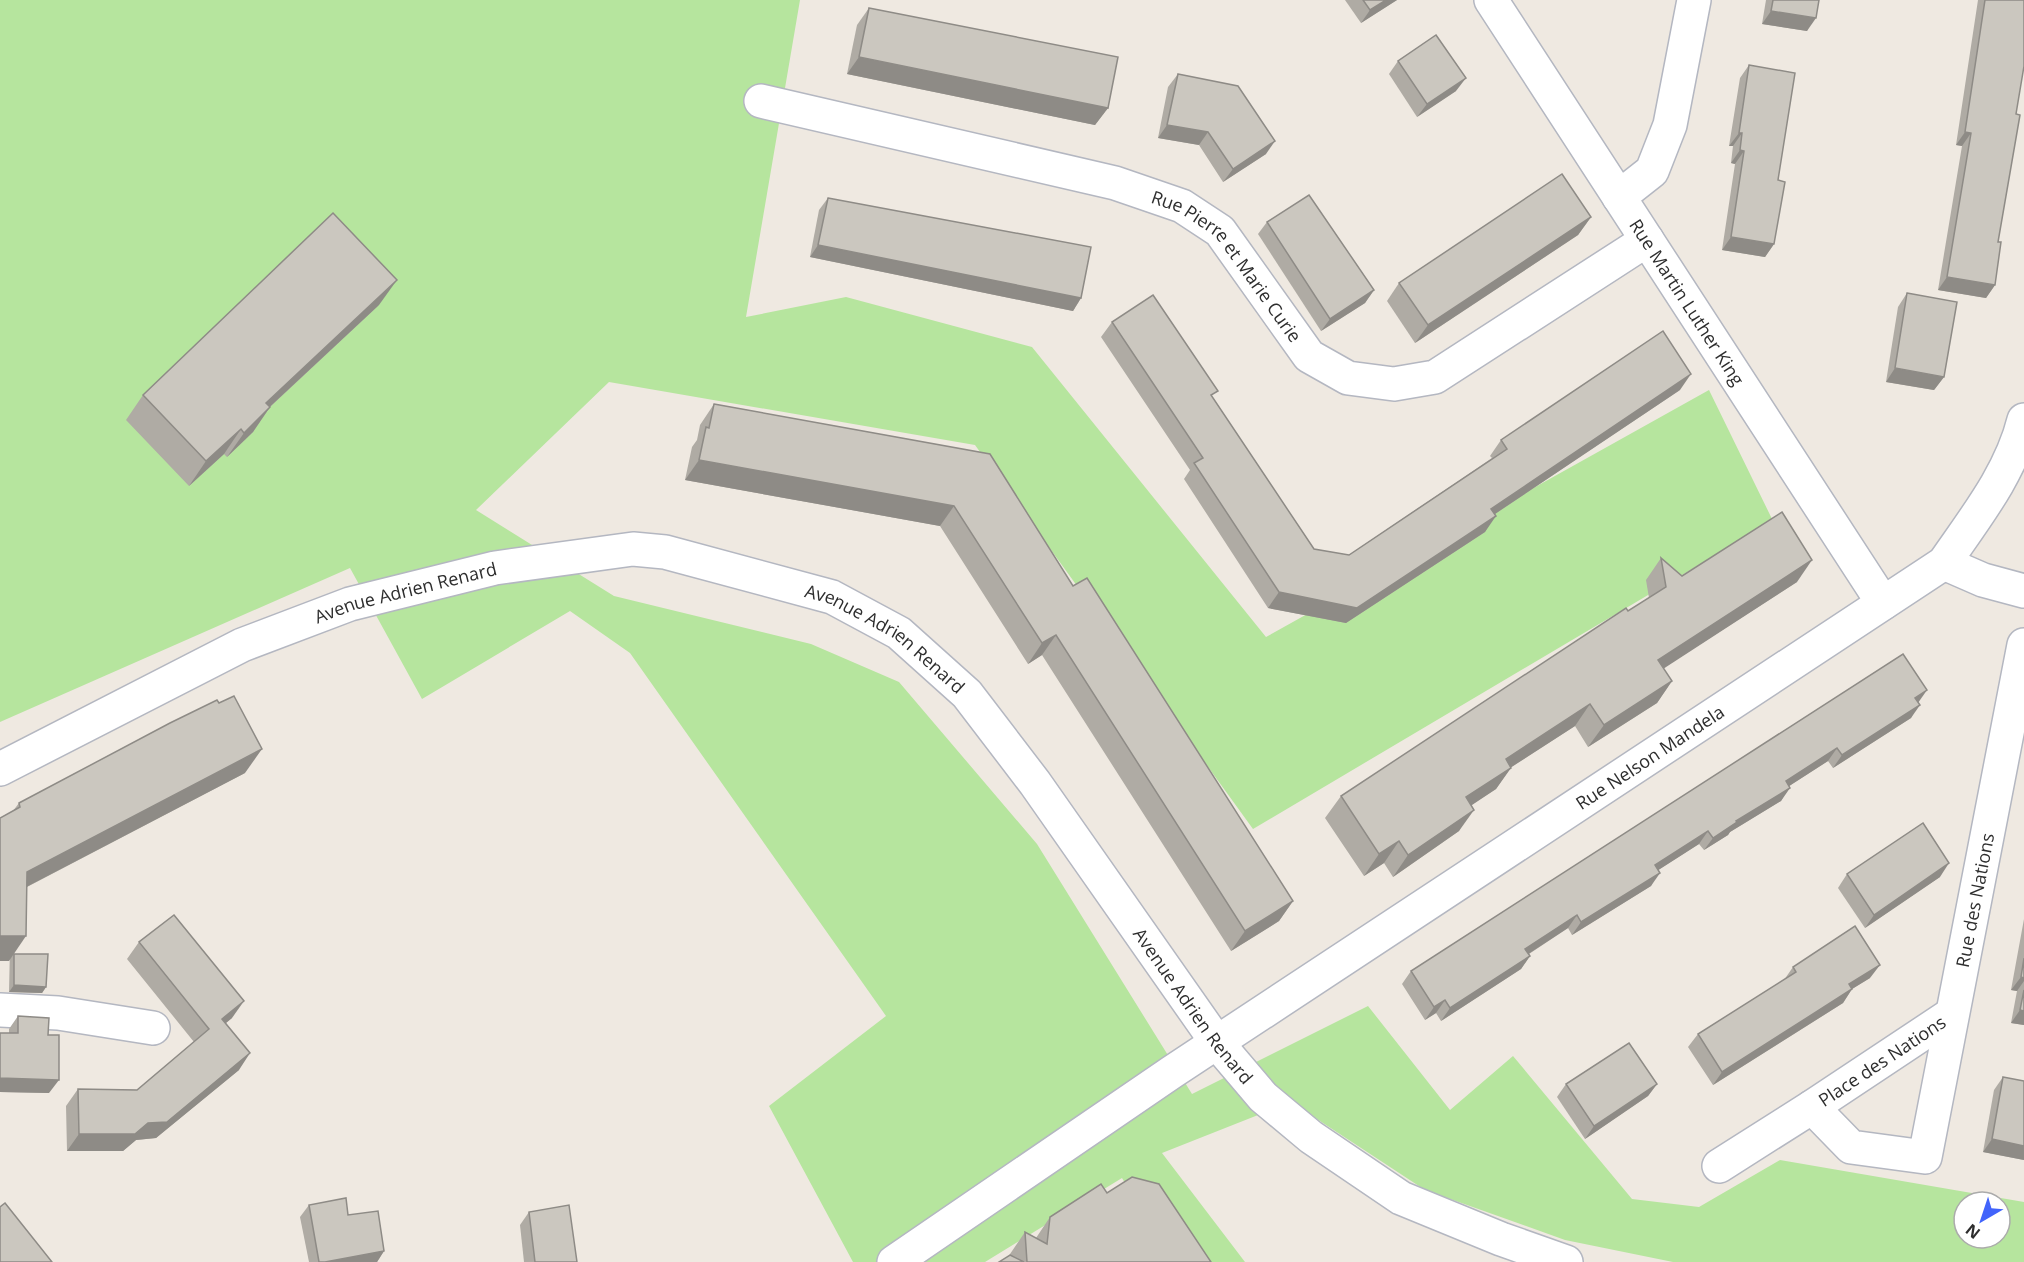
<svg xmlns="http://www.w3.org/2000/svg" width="2024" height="1262" font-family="'Open Sans',sans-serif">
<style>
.green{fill:#b6e59e;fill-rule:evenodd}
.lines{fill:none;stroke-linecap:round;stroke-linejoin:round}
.minor-casing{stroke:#b4b7c1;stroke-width:36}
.minor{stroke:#fff;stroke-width:33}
.wall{fill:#afaba4}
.shaded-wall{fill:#8e8b86}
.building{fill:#cbc7bf;stroke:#8e8b86;stroke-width:1.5}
.labels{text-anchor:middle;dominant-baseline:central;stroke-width:4.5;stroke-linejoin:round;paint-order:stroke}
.street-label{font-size:18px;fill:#2e2e2e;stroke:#fff}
</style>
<rect width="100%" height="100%" fill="#efe9e1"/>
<!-- green -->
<path class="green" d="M0,0H800L746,317L846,297L1032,347L1266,637L1709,390L1773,521L1253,829L975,445L609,382L476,510L614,596L811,644L899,682L1037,844L1192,1094L1368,1006L1450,1110L1513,1056L1632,1199L1699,1207L1780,1160L2024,1202V1262H1673L1565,1240L1425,1190L1291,1102L1162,1153L1245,1262H1174L1122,1178L985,1262H853L769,1106L886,1016L630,653L570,611L422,699L350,568L0,722ZM1964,1202H2000V1238H1964Z"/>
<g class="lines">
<defs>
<g id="minor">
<path id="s1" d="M1491,0L1883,603"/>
<path id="s2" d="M761,101L1115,183L1182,206L1220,231L1309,356L1348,378L1394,384L1435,377L1647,240"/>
<polyline points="1619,197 1652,171 1670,125 1694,0"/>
<polyline points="1944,563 1983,580 2024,591"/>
<path id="s3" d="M0,769L242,645L350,604L495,568L633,549L665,552L832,597L899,633L967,694L1035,783L1218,1044L1263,1097L1311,1137L1401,1198L1501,1239L1566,1262"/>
<polyline points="0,1010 58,1013 153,1028"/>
<path id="s4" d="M1812,1107L1851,1147L1925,1157L2024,645"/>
<path id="s5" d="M1719,1166L1812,1107L1952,1014"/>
<path id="s6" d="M894,1262L1172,1072L1944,563C1975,518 2011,473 2024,420"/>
</g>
</defs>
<!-- minor casing -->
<use href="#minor" class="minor-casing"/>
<!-- minor -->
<use href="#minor" class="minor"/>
</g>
<!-- wall -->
<g class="wall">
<polygon points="1345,0 1397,0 1361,23"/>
<polygon points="1766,0 1819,0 1807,31 1762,24"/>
<polygon points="1978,0 2024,0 2016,114 1998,242 1995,285 1986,298 1938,290 1962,146 1956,145"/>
<polygon points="869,8 1108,108 1095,125 847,74 857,25"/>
<polygon points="1398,61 1456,91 1417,117 1389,74"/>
<polygon points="1749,65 1778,180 1774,244 1765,257 1722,250 1735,164 1731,163 1733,146 1729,146 1740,78"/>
<polygon points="1178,74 1266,154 1223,182 1199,145 1158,138 1168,87"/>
<polygon points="828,198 1081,298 1073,311 810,257 819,210"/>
<polygon points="1591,217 1578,235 1415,343 1387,301 1399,283"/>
<polygon points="1267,222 1374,290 1365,303 1321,331 1258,234"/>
<polygon points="1907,293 1944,377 1934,390 1886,382 1898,307"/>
<polygon points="379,305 270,407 253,432 227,457 224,454 189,486 126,420 143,395"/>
<polygon points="1112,322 1213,398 1314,549 1349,555 1492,458 1490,456 1501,440 1680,390 1495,514 1485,532 1346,623 1268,608 1184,479 1190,470 1101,337"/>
<polygon points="714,404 990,454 1073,586 1293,901 1279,921 1231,951 1042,655 1028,664 940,526 685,480 692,447 697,440 700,425"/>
<polygon points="1661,558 1682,576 1797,582 1663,668 1672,681 1657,703 1588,747 1575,726 1511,767 1496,789 1471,805 1459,831 1393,877 1384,863 1364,876 1325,818 1341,796 1649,598 1646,580"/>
<polygon points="1918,702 1911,718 1833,768 1828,761 1789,786 1781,801 1730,832 1728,835 1704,850 1699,844 1658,870 1651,886 1572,935 1568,928 1529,954 1530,956 1521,969 1441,1021 1436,1013 1425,1020 1402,984 1411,971"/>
<polygon points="245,773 27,887 14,954 46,987 42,993 9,992 13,811 19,803"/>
<polygon points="1847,874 1940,877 1865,928 1838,888"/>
<polygon points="2024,919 2024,1025 2011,1023 2017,991 2011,990"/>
<polygon points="139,942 232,1018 226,1023 239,1070 156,1138 136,1140 123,1151 67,1151 66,1106 78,1089 137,1090 194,1042 127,959"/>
<polygon points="1793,967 1870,978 1852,989 1843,1003 1713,1085 1688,1047 1698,1034 1784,980"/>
<polygon points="18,1016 48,1035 49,1093 0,1092 0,1033 9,1033 9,1029"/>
<polygon points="2003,1077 2024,1160 1983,1152 1994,1090"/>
<polygon points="1566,1084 1657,1084 1648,1096 1585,1139 1557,1097"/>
<polygon points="1107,1193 1211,1262 999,1262 1008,1257 1025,1232 1036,1238 1050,1217"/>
<polygon points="309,1205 348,1215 384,1251 377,1262 309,1262 300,1217"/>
<polygon points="529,1212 577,1262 524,1262 520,1225"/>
</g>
<!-- shaded-wall -->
<g class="shaded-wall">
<polygon points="1386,0 1397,0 1361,23 1370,10"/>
<polygon points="1771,11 1816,18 1807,31 1762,24"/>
<polygon points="859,57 1108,108 1095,125 847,74"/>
<polygon points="1466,78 1456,91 1417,117 1427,104"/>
<polygon points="1167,125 1208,132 1199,145 1158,138"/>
<polygon points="1965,132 1971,133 1962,146 1956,145"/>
<polygon points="1739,133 1742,133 1733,146 1729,146"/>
<polygon points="1275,141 1266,154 1223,182 1233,169"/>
<polygon points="1740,150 1744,151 1735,164 1731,163"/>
<polygon points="1591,217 1578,235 1415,343 1428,325"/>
<polygon points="1731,237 1774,244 1765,257 1722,250"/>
<polygon points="818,245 1081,298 1073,311 810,257"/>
<polygon points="1947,277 1995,285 1986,298 1938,290"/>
<polygon points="397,280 379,305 248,427 266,403"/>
<polygon points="1374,290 1365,303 1321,331 1330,319"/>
<polygon points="1895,368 1944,377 1934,390 1886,382"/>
<polygon points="1691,374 1680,390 1480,524 1491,509"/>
<polygon points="270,407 253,432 227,457 244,433"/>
<polygon points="241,429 224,454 189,486 206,461"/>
<polygon points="699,460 954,506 940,526 685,480"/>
<polygon points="1496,516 1485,532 1346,623 1268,608 1279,592"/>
<polygon points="1812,560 1797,582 1643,682 1658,660"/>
<polygon points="1056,635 1042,655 1028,664 1042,643"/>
<polygon points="1672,681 1657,703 1588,747 1604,725"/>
<polygon points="1927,690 1918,703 1915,698"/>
<polygon points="1590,704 1575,726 1490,781 1506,759"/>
<polygon points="1920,705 1911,718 1833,768 1842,755"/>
<polygon points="1837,748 1828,761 1777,794 1786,781"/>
<polygon points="262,749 245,773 9,896 27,872"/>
<polygon points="1511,768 1496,789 1451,819 1466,797"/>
<polygon points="1790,788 1781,801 1730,832 1728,835 1704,850 1713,838 1736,821"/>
<polygon points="1474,810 1459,831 1393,877 1408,855"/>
<polygon points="1708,831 1699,844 1646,878 1655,865"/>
<polygon points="1399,841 1384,863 1364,876 1379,854"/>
<polygon points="1949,863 1940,877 1865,928 1874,915"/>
<polygon points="1660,873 1651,886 1572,935 1581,922"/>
<polygon points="1293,901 1279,921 1231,951 1245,931"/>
<polygon points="1577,915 1568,928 1516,962 1525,949"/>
<polygon points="0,936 26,936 9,961 0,961"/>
<polygon points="1530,956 1521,969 1441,1021 1450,1008"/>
<polygon points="1880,965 1870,978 1839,997 1849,984"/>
<polygon points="2021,977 2024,978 2024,981 2017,991 2011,990"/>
<polygon points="14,985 46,987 42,993 9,992"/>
<polygon points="1852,989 1843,1003 1713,1085 1722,1072"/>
<polygon points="1445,1000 1436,1013 1425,1020 1434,1007"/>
<polygon points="244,1001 232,1018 211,1035 222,1019"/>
<polygon points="2020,1010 2024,1011 2024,1025 2011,1023"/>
<polygon points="250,1053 239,1070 156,1138 136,1140 123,1151 67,1151 79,1134 148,1123"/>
<polygon points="0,1078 59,1080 49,1093 0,1092"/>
<polygon points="1657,1084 1648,1096 1585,1139 1594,1126"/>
<polygon points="1992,1139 2024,1146 2024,1160 1983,1152"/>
<polygon points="384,1251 377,1262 325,1262"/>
</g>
<!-- building -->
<g class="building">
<polygon points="1363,0 1386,0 1370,10"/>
<polygon points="1773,0 1819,0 1816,18 1771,11"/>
<polygon points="1985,0 2024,0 2024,66 2016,114 2020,115 1998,242 2001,242 1995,285 1947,277 1971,133 1965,132"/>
<polygon points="869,8 1118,57 1108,108 859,57"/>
<polygon points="1436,35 1466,78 1427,104 1398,61"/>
<polygon points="1749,65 1795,73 1778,180 1785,182 1774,244 1731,237 1744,151 1740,150 1742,133 1739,133"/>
<polygon points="1178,74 1238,86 1275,141 1233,169 1208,132 1167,125"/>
<polygon points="1562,174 1591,217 1428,325 1399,283"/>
<polygon points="1309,195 1374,290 1330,319 1267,222"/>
<polygon points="828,198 1091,247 1081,298 818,245"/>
<polygon points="333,213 397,280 266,403 270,407 244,433 241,429 206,461 143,395"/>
<polygon points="1907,293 1957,302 1944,377 1895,368"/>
<polygon points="1153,295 1218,391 1211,395 1314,549 1349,555 1507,449 1501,440 1663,331 1691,374 1491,509 1496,516 1357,608 1279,592 1194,463 1203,458 1112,322"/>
<polygon points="714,404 990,454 1073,586 1087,578 1293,901 1245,931 1056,635 1042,643 954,506 699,460 706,427 709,428"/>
<polygon points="1782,512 1812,560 1658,660 1672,681 1604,725 1590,704 1506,759 1511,768 1466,797 1474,810 1408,855 1399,841 1379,854 1341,796 1626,608 1628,611 1666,587 1661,558 1682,576"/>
<polygon points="1903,654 1927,690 1915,698 1920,705 1842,755 1837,748 1786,781 1790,788 1736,821 1737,822 1713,838 1708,831 1655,865 1660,873 1581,922 1577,915 1525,949 1530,956 1450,1008 1445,1000 1434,1007 1411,971"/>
<polygon points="234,696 262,749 27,872 26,936 0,936 0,818 20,807 19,803 170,723 217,700 219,703"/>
<polygon points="1923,823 1949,863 1874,915 1847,874"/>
<polygon points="174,915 244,1001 222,1019 250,1053 167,1122 148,1123 135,1134 79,1134 78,1089 137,1090 209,1029 139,942"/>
<polygon points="1855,926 1880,965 1849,984 1852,989 1722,1072 1698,1034 1796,972 1793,967"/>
<polygon points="14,954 48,954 46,987 14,985"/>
<polygon points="2024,958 2024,978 2021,977"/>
<polygon points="2024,990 2024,1011 2020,1010"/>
<polygon points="18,1016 49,1018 48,1035 59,1035 59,1080 0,1078 0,1033 18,1033"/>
<polygon points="1629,1043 1657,1084 1594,1126 1566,1084"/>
<polygon points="2003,1077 2024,1081 2024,1146 1992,1139"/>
<polygon points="1132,1177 1159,1184 1211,1262 1027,1262 1025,1232 1047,1244 1050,1217 1101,1184 1107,1193"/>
<polygon points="346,1198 348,1215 378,1211 384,1251 325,1262 319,1262 309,1205"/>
<polygon points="5,1203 52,1262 0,1262 0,1207"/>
<polygon points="569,1205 577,1262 535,1262 529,1212"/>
<polygon points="1010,1255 1024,1262 999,1262"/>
</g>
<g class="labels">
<!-- street labels -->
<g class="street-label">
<text stroke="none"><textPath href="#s2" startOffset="508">Rue Pierre et Marie Curie</textPath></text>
<text stroke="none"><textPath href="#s1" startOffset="360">Rue Martin Luther King</textPath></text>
<text stroke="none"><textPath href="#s3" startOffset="444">Avenue Adrien Renard</textPath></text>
<text stroke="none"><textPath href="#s3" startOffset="948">Avenue Adrien Renard</textPath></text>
<text stroke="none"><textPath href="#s6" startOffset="909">Rue Nelson Mandela</textPath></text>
<text stroke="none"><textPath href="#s4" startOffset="392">Rue des Nations</textPath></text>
<text stroke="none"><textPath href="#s3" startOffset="1434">Avenue Adrien Renard</textPath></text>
<text stroke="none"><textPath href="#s5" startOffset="194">Place des Nations</textPath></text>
</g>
</g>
<!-- north arrow -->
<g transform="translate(1982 1220) rotate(219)"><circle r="28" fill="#ffffff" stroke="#ababab" stroke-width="1.5"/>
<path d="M0-4.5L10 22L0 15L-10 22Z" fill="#4264fb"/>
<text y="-9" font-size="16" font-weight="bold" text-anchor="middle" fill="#2e2e2e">N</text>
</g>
</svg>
